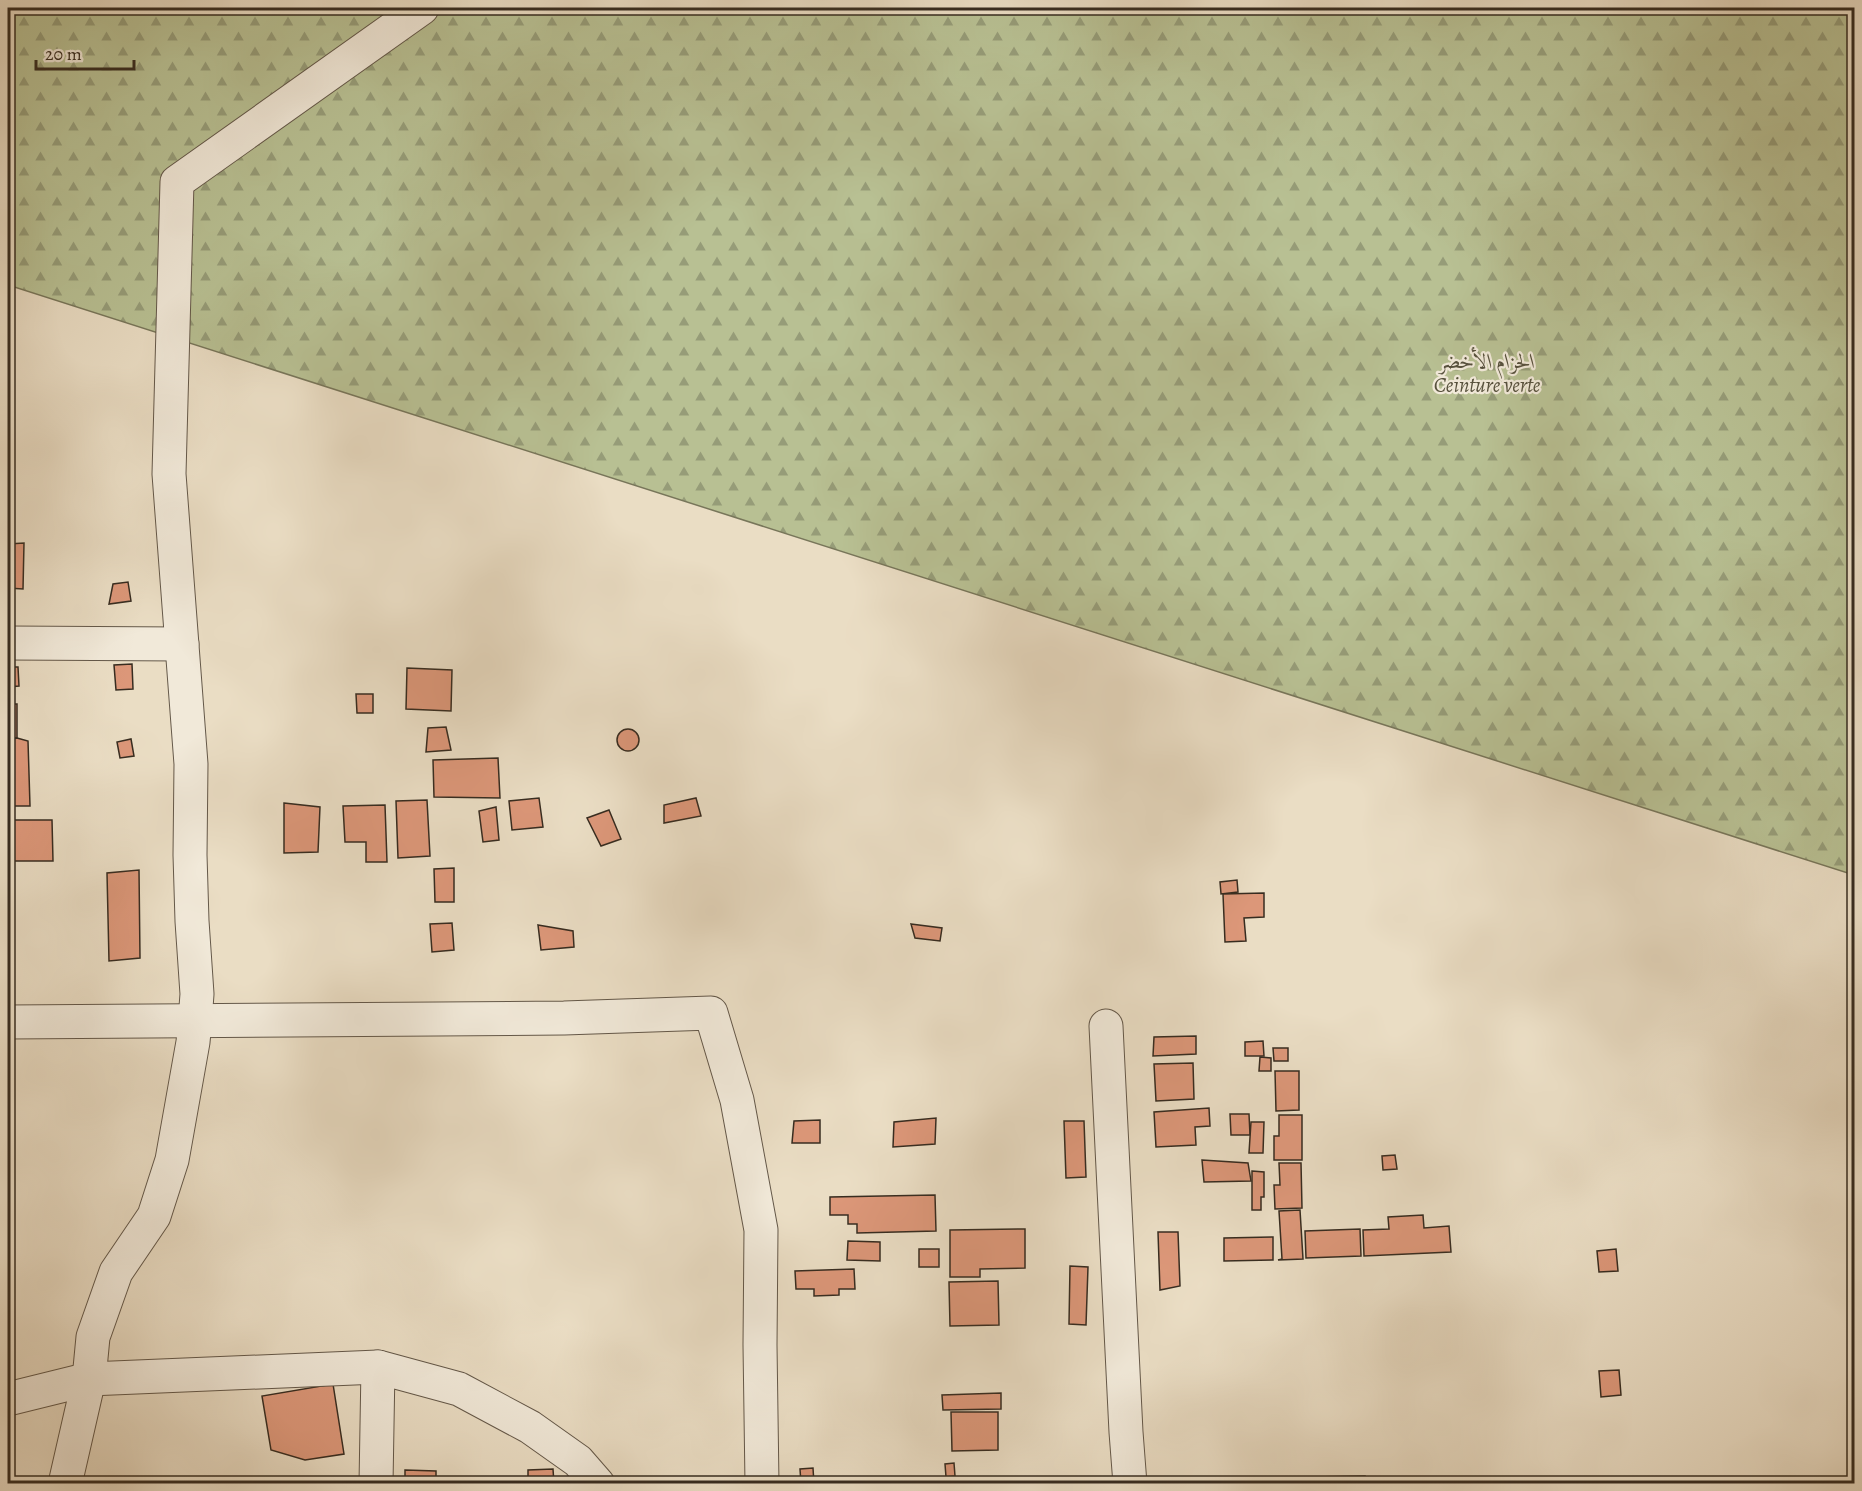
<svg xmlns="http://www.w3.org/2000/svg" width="1862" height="1491" font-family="Alegreya,Amiri,serif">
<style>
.forest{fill:url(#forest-firs);stroke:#78765a;stroke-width:1.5}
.building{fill:#dc9779;stroke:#372c20;stroke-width:1.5}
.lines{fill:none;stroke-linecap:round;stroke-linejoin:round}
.minor-casing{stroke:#645849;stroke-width:35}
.tertiary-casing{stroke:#645849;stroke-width:35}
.minor{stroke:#f1e9d9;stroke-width:33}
.tertiary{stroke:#f1e9d9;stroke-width:33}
.labels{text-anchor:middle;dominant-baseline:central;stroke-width:4.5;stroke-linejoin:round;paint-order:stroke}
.park-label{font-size:21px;font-style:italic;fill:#57513d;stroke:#f1e9d9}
</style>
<defs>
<pattern id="forest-firs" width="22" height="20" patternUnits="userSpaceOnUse" patternTransform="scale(1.5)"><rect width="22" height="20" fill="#b8c093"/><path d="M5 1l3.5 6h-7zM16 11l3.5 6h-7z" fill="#969c78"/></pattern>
</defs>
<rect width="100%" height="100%" fill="#eaddc4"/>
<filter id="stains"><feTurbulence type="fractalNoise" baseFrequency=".00333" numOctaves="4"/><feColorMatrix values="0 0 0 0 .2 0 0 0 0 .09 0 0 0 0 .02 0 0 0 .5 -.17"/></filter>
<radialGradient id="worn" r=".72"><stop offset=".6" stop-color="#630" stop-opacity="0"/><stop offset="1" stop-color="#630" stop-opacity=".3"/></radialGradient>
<!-- forest -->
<polygon class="forest" points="8,8 1854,8 1854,875 8,285"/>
<!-- building -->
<g class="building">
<polygon points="24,543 23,589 8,588 8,544"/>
<polygon points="128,582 131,601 109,604 113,584"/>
<polygon points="132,664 133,689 116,690 114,665"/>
<polygon points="8,667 18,667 19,686 8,687"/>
<polygon points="407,668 452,670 451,711 406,709"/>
<polygon points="356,694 373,694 373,713 357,713"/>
<rect x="8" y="704" width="9" height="34"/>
<polygon points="446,727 451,750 426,752 428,728"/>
<circle cx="628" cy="740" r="11"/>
<polygon points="17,738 28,741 30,806 8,806 8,739"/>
<polygon points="131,739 134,756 120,758 117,742"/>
<polygon points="498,758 500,798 434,797 433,760"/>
<polygon points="539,798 543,827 512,830 509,801"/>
<polygon points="696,798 701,816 664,823 664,805"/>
<polygon points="427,800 430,856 398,858 396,801"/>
<polygon points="284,803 320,807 318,852 284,853"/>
<polygon points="385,805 387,862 366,862 366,842 345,842 343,806"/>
<polygon points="496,807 499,840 483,842 479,811"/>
<polygon points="609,810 621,839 601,846 587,818"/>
<polygon points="8,820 52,820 53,861 8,861"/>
<polygon points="454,868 454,902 435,902 434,869"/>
<polygon points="139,870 140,958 109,961 107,873"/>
<polygon points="1237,880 1238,892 1221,894 1220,882"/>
<polygon points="1264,893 1264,917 1244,918 1246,941 1225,942 1223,894"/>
<polygon points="452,923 454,950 432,952 430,924"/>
<polygon points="911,924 942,928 940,941 915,938"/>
<polygon points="538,925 573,931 574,947 541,950"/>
<polygon points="1196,1036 1196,1054 1153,1056 1154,1037"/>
<polygon points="1263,1041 1264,1056 1245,1056 1245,1042"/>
<polygon points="1273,1048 1288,1048 1288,1061 1274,1061"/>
<polygon points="1260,1057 1271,1058 1271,1071 1259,1071"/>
<polygon points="1193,1063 1194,1099 1156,1101 1154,1064"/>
<polygon points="1275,1071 1299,1071 1299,1110 1276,1111"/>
<polygon points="1209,1108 1210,1126 1195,1127 1196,1145 1156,1147 1154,1112"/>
<polygon points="1230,1114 1249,1114 1250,1135 1231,1135"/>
<polygon points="1279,1115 1302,1115 1302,1160 1274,1160 1274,1136 1279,1136"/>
<polygon points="936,1118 935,1144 893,1147 894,1122"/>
<polygon points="820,1120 820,1143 792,1143 794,1121"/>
<polygon points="1064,1121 1084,1121 1086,1177 1066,1178"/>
<polygon points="1251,1122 1264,1122 1263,1153 1249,1153"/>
<polygon points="1395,1155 1397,1169 1383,1170 1382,1156"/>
<polygon points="1202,1160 1248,1163 1251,1181 1204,1182"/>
<polygon points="1279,1163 1301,1163 1302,1208 1275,1209 1274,1185 1280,1185"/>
<polygon points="1252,1171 1264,1172 1264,1197 1261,1197 1261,1210 1252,1210"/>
<polygon points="935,1195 936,1231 857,1233 857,1224 848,1224 848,1215 830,1215 830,1197"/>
<polygon points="1300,1210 1303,1259 1278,1260 1282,1259 1279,1211"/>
<polygon points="1423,1215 1424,1228 1449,1226 1451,1252 1364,1256 1363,1230 1389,1229 1388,1217"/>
<polygon points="1025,1229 1025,1268 980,1269 980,1277 950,1277 950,1230"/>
<polygon points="1360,1229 1361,1256 1306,1258 1305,1231"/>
<polygon points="1158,1232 1178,1232 1180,1286 1160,1290"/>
<polygon points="1273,1237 1273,1260 1224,1261 1224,1238"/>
<polygon points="848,1241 880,1242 880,1261 847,1260"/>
<rect x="919" y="1249" width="20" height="18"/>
<polygon points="1616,1249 1618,1271 1599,1272 1597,1251"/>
<polygon points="1070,1266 1088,1267 1086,1325 1069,1324"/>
<polygon points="854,1269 855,1289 839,1289 839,1295 814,1296 814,1289 796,1289 795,1271"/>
<polygon points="998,1281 999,1325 950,1326 949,1282"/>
<polygon points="1619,1370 1621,1395 1601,1397 1599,1371"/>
<polygon points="333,1384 344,1454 305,1460 271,1450 262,1396"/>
<polygon points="1001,1393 1001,1409 943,1410 942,1395"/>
<polygon points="951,1412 998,1412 998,1450 952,1451"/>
<polygon points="954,1463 955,1476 946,1477 945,1464"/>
<polygon points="813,1468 814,1484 801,1484 800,1469"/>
<polygon points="553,1469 554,1484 528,1484 528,1470"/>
<polygon points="405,1470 436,1471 436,1484 405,1484"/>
<polygon points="1365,1476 1365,1484 1312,1484 1312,1477"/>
</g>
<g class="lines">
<defs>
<g id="minor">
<polyline points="8,643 182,644"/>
<polyline points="8,1022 564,1018 711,1013 737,1100 761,1230 760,1345 762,1484"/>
<polyline points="1106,1026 1126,1432 1130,1484"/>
<polyline points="65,1484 89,1379 93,1337 116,1272 154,1216 172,1160 193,1042 195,1021 197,994 192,921 190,855 191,764 169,474 177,182 422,8"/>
<polyline points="376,1484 378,1367"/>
</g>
<polyline id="tertiary" points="8,1399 89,1379 378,1367 459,1389 530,1427 578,1461 598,1484"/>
</defs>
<!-- minor casing -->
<use href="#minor" class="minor-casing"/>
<!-- tertiary casing -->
<use href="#tertiary" class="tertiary-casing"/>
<!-- minor -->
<use href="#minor" class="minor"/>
<!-- tertiary -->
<use href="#tertiary" class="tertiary"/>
</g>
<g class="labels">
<!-- park labels -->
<g class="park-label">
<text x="1487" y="361">الحزام الأخضر<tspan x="1487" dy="24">Ceinture verte</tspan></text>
</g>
</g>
<!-- margin -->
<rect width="1862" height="1491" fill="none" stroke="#eaddc4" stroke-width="30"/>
<rect x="9" y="9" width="1844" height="1473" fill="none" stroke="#372c20" stroke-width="3"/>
<rect x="15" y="15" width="1832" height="1461" fill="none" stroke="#372c20" stroke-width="1.5"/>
<!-- scale -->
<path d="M36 60v9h98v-9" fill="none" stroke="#372c20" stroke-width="3"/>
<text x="45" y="60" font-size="18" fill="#372c20" stroke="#f1e9d9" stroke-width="4.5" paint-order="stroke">20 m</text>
<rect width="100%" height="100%" filter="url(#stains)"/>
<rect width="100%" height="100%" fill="url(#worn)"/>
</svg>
